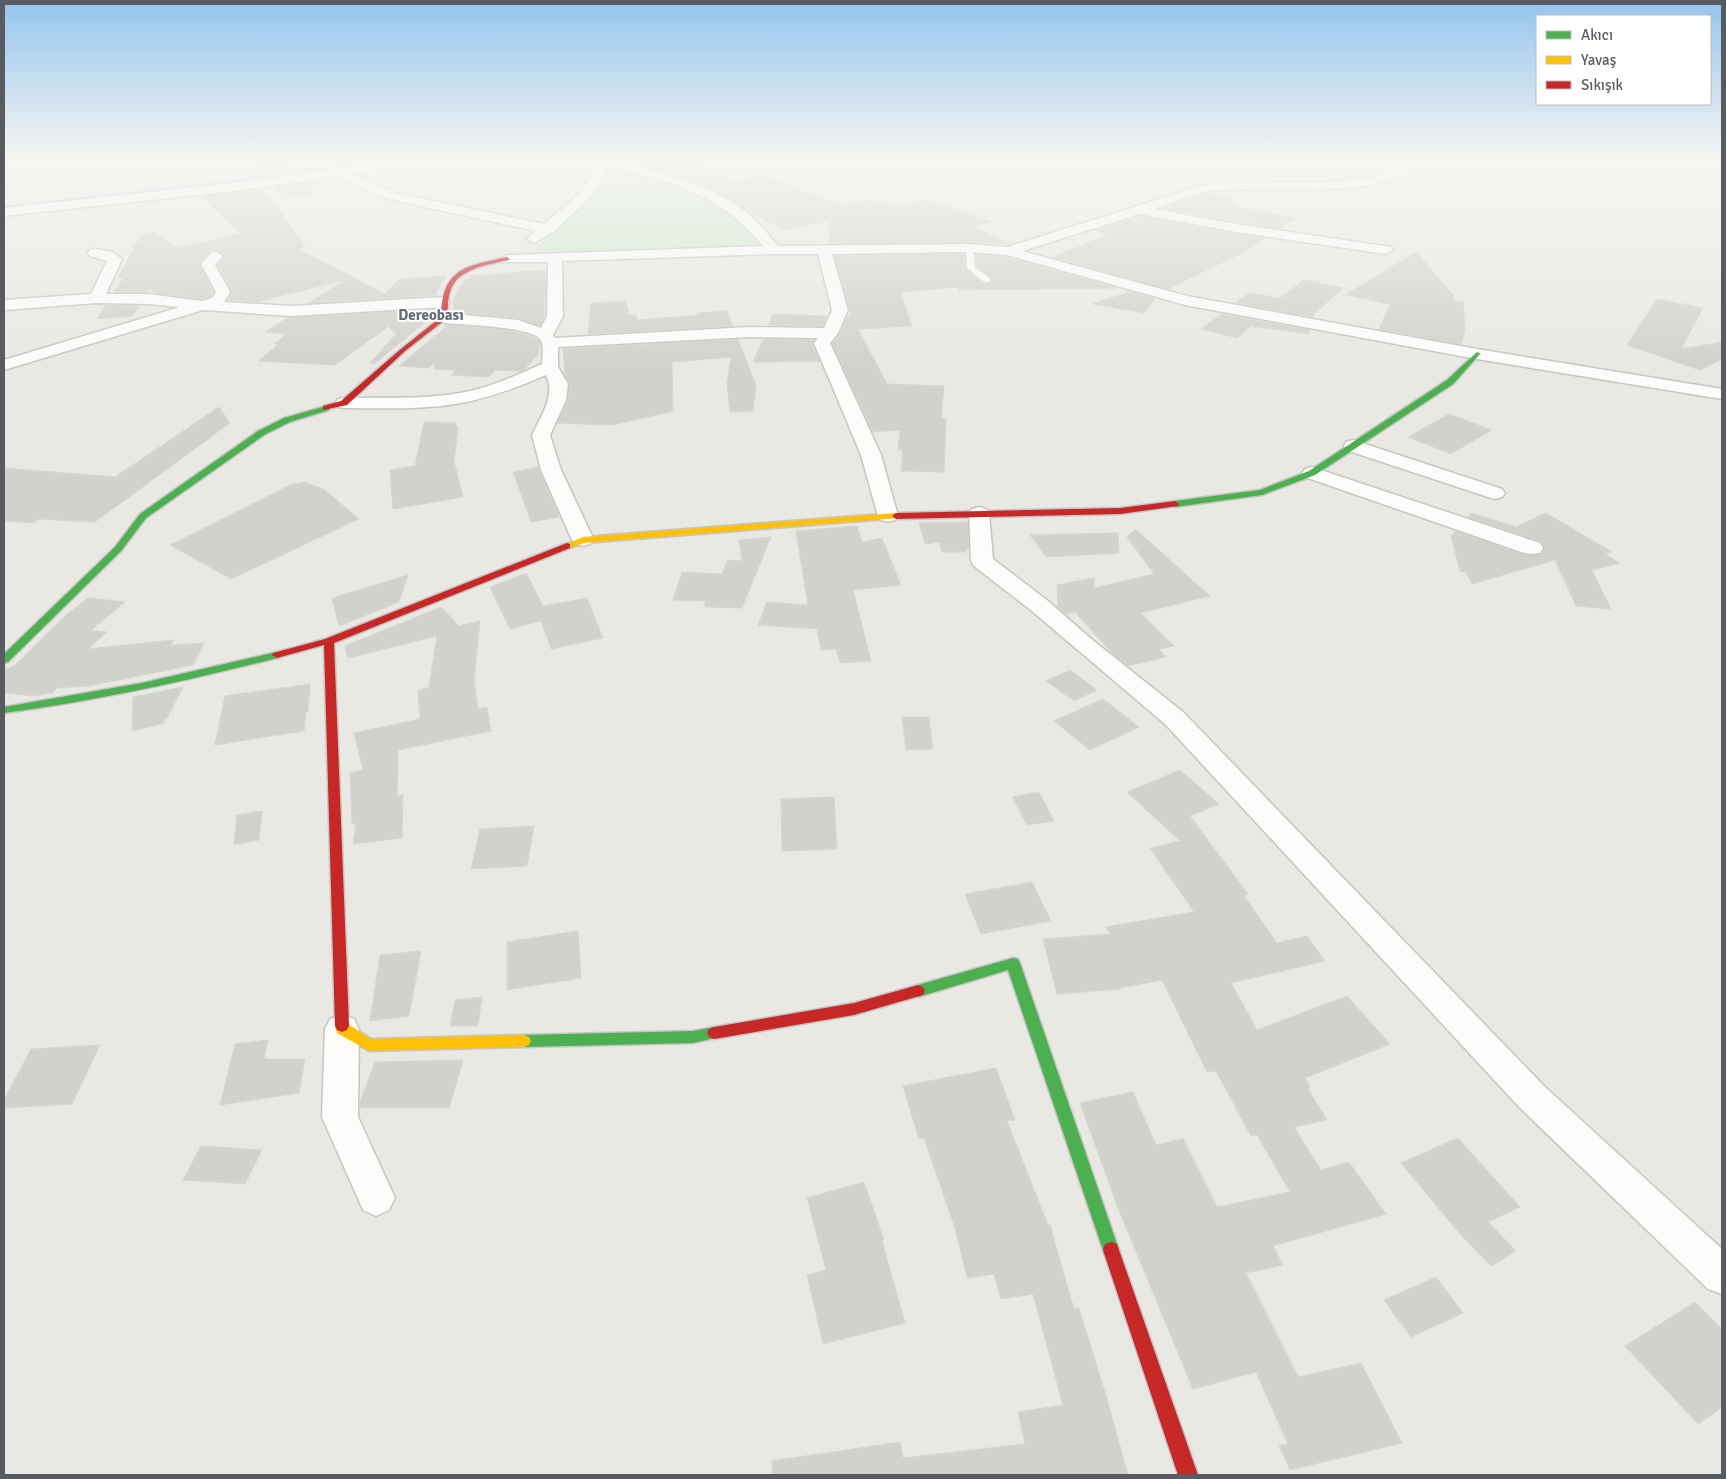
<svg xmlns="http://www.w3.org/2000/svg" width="1726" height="1479" font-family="Signika,sans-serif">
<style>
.green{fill:#cfe7cb}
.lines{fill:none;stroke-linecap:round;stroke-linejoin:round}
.stream{fill:#b3dbf6;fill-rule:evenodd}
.building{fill:#d2d1cd;stroke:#d8d6d1}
.lane-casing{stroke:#c5c5c3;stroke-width:2}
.street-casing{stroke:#c5c5c3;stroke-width:3}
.fast-casing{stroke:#c5c6c4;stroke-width:3}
.slow-casing{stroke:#c5c6c4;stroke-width:3}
.jam-casing{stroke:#c5c6c4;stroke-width:3}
.lane{fill:#fcfcfb;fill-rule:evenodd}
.street{fill:#fcfcfb;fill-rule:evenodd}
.fast{fill:#4caf50;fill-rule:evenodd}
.slow{fill:#ffc107;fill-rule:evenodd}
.jam{fill:#c62828;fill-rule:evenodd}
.labels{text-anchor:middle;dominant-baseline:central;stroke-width:4;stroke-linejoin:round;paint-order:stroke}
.far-quarter-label{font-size:15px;font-weight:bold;fill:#696e73;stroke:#fff}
</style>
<rect width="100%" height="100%" fill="#e9e8e2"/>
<!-- green -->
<path class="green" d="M624,167C664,180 711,192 744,222C751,228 757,238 763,246L540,254L534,251L611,169Z"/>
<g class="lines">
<!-- stream -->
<polygon class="stream" points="377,158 388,158 238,181 4,208 4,206 238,179"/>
</g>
<!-- building -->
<g class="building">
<polygon points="249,158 281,158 296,173 265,177"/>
<polygon points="629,158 691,158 732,181 763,175 842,206 869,199 896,208 927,200 993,222 972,226 1010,244 969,242 829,244 829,221 784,230 704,186 656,170"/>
<polygon points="306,183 317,193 284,199 274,187"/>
<polygon points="264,189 305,246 299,249 385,294 399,279 446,276 439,286 436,295 309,303 345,280 256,302 227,300 232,291 217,265 225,256 216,250 210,252 199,264 214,292 211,296 202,299 155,293 149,288 147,292 114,292 124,277 118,278 141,235 155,232 176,248 241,234 201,196"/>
<polygon points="1205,194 1215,195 1235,200 1235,206 1295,218 1280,229 1162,208"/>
<polygon points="1140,216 1236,234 1265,238 1248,250 1168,289 1052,257 1108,235 1095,230"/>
<polygon points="1416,252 1453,295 1454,301 1463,302 1465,331 1461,344 1379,329 1390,304 1345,295"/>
<polygon points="964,254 966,269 984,284 991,283 992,278 977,266 976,254 1007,257 1116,288 959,290 958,287 901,292 912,326 858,329 887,384 944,386 941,418 946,418 944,472 901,471 903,450 898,450 900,430 873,432 832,343 840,334 847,317 850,317 850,309 834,256"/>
<polygon points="545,270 546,293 543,321 540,326 518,318 454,312 453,301 457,290 462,283 471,276"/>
<polygon points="1304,280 1343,288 1315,313 1313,317 1236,303 1249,293 1280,298"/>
<polygon points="1130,292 1155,299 1144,313 1092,304"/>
<polygon points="1657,299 1703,308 1681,349 1722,342 1722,359 1700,370 1627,345"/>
<polygon points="626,301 629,315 636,315 637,320 698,315 697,313 727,311 733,326 588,334 591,303"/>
<polygon points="106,305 139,306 133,316 97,319"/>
<polygon points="434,309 434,315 374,364 370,363 396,334 389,326 335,365 258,361 279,344 274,344 286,334 265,332 287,318"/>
<polygon points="773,314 827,316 823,326 768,325"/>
<polygon points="1222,314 1310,330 1309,334 1251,326 1237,338 1201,329"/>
<polygon points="448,325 507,330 530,336 539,341 539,353 524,370 520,371 495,370 489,377 452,375 456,370 434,369 435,362 429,368 399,366"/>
<polygon points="738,339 756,386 753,411 730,412 727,383 731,357 672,362 673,411 613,425 557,423 568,401 570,384 565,375 563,349"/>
<polygon points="763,339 814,340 812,344 820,361 753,362"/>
<polygon points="219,407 230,423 95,522 39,519 33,523 4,521 4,468 115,477"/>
<polygon points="1449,414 1492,430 1451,454 1408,437"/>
<polygon points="424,422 456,423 456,426 458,426 454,461 463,497 393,509 390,470 415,466"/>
<polygon points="538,467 559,517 531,522 513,472"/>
<polygon points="305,482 325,490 359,519 231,579 170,545 290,485"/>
<polygon points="1472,513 1516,527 1546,513 1612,552 1605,554 1620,563 1592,570 1611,609 1576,606 1555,560 1472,584 1466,572 1460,571 1451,536 1456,531 1524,555 1540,555 1545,549 1541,541 1468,517"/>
<polygon points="968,522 969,549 966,549 966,552 942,552 939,542 925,544 919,523"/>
<polygon points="857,526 862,542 882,538 901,585 853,590 871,661 840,663 836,649 821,650 817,629 758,625 767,602 808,605 796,531"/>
<polygon points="1135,529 1210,596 1141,613 1174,646 1159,649 1166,657 1128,666 1113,654 1075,612 1066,614 1058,607 1057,585 1094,578 1094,588 1154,574 1127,537"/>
<polygon points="1118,533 1119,553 1046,557 1030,535"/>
<polygon points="771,537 742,608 704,607 706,601 673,600 682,572 722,574 728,560 742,561 739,540"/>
<polygon points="526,573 543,606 587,598 603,638 551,649 541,621 510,629 490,587"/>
<polygon points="408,575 399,602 339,626 332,598"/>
<polygon points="88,598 125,602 91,630 107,632 88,649 173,640 171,645 204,643 193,665 89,686 57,688 52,693 33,696 4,693 4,670 14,666 66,615"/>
<polygon points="441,607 459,626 480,621 474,681 478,709 487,707 491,731 398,750 397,796 403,795 402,838 353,844 356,823 352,824 350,773 363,770 354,733 420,719 418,690 429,688 437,636 348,658 345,646"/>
<polygon points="1070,670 1097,690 1074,701 1046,681"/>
<polygon points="310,684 308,712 306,712 304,731 215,745 225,696"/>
<polygon points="183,687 167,718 164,719 164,723 132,731 133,697"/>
<polygon points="1103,699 1139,727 1090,750 1054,721"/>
<polygon points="902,717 929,717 933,749 906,750"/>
<polygon points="1180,770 1219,804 1190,816 1248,894 1244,896 1277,943 1307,936 1325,961 1231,983 1257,1030 1347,996 1390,1044 1305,1078 1310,1087 1308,1089 1327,1120 1294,1127 1321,1170 1349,1162 1386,1214 1273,1246 1283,1265 1246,1273 1298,1377 1361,1363 1402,1443 1290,1470 1279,1445 1288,1444 1256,1372 1193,1389 1118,1208 1080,1103 1133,1092 1156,1145 1183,1139 1217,1207 1290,1192 1257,1135 1251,1136 1216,1071 1207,1072 1162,980 1119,988 1120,989 1057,994 1043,939 1110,934 1106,927 1194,912 1150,848 1180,841 1127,792"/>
<polygon points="1039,792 1054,821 1027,825 1012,797"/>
<polygon points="834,797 837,849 782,851 781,799"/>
<polygon points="262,811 259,840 234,845 237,815"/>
<polygon points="534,826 527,866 471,869 480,829"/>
<polygon points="1032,882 1051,921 981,934 965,894"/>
<polygon points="578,931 581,978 507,990 507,942"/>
<polygon points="421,951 409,1016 370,1021 380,955"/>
<polygon points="482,997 478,1026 450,1026 455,1000"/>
<polygon points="268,1040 264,1059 305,1059 299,1093 220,1105 235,1044"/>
<polygon points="100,1045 72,1104 4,1108 4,1100 31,1049"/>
<polygon points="463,1060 449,1108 360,1108 360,1102 375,1062"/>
<polygon points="996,1068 1015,1120 1007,1121 1048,1225 1050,1225 1074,1309 1079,1308 1107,1399 1128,1475 773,1475 772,1461 900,1442 903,1458 1025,1444 1018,1412 1063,1405 1033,1294 1001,1299 994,1274 967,1278 955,1228 924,1138 919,1139 903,1086"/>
<polygon points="1458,1138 1520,1207 1488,1222 1516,1251 1491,1266 1461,1235 1401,1163"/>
<polygon points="201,1146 262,1150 245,1184 183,1180"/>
<polygon points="864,1182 884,1240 882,1241 905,1323 823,1344 807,1275 826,1270 807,1198"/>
<polygon points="1436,1277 1463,1313 1411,1337 1384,1300"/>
<polygon points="1695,1302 1722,1329 1722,1408 1698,1424 1625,1346"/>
</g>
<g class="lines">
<defs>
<polygon id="lane" points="966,246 973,248 975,267 990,278 990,282 984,282 967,268"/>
<g id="street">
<path d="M417,158H445L439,161L352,175L396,193L544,224C566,205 591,188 599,158H611L610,162C658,170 714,184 752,217C762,226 769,236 778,246L969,244L1007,247L1204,185C1258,176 1375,196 1414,158H1427C1391,204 1267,184 1213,191C1193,194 1174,202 1155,209L1236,224L1391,247L1393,250L1386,254L1236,232L1140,214L1022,251L1187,296L1477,349L1722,389V399L1477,359L1185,305L1007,255L969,252L832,254L848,310L838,333L830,343L881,455L898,516L895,520L888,522L881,520L878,516L861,455L814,343L818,338L749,337L558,347V367L568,384L566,400L550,435L561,470L594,540L590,544L583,546L576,544L572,540L541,470L532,435C541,416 556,395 546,375C516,388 487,399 455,404C418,410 381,408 344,408L338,407L335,403L338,399L344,398C386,397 429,400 470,391C495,386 518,374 542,364C542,358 545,343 539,338C523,326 465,325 444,323L439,321L436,318L439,315L444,313L518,320L541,328L547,316L548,262H502L500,259L507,255L763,246C723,196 670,179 608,168L587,201L553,232L534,243L527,239L536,231L388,199L336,177L233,191L4,216V208L233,183ZM774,254H818L832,310L824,328L749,327L555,338L553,335L563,316L562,261Z"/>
<polygon points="95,249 112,252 122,259 106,294 148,294 202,301 212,298 216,292 201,264 211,253 216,252 223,256 215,265 230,292 224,302 292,306 442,297 447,299 450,302 447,305 442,307 292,316 203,310 4,370 4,360 180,307 148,304 96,303 4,310 4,300 91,294 107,261 90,256 88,253 90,250"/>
<polygon points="1353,440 1502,489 1505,493 1502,497 1495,499 1488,497 1346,450 1344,446 1346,442"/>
<polygon points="1312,467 1540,543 1543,548 1540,553 1532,554 1524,553 1305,477 1302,473 1305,469"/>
<polygon points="979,507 986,509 989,513 993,559 1048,601 1090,638 1183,712 1544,1086 1722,1249 1722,1294 1708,1289 1520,1108 1165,724 1032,611 974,566 971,561 969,513 972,509"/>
<polygon points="342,1015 354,1019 359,1029 358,1117 395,1198 389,1210 376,1216 363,1210 322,1117 325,1029 330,1019"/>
</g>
<g id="fast">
<polygon points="1477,352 1481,354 1479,355 1453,384 1315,475 1262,495 1175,507 1171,504 1175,501 1260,490 1309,471 1447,380"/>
<polygon points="326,406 330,408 329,410 290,422 264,435 146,518 121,551 8,662 4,663 4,654 115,547 140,514 258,431 284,418"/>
<path d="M277,652L281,653L282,655L281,657C190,680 97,701 4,713V707L142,683Z"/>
<polygon points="1013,958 1018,959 1020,963 1119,1250 1117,1256 1111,1258 1105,1256 1103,1250 1008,970 918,997 913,995 911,991 913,987 918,985"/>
<polygon points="714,1027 719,1029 721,1033 719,1037 693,1043 524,1047 519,1045 517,1041 519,1037 524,1035 693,1031"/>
</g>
<g id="slow">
<polygon points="896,513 900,516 899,518 584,543 567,549 562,546 583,537"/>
<polygon points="342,1020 371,1039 524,1035 529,1037 531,1041 529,1045 524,1047 369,1051 337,1033 335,1026 337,1022"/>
</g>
<g id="jam">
<path d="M507,257L510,259L509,260C488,265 457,268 450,292C447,301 449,311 446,319L405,351L347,405L323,410V406L341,401L401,349L441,317C442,268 466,266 507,257Z"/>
<polygon points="1175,501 1179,504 1178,506 1120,514 896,519 892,516 896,513 1120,508"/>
<polygon points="567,543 570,544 570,548 334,643 349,1026 347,1030 342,1032 337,1030 335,1026 324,645 277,658 272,655 273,653 325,639"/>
<polygon points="918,985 923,987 925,991 923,995 854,1015 714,1039 709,1037 707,1033 709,1029 714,1027 854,1003"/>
<polygon points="1111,1242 1117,1244 1119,1250 1198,1475 1178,1475 1103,1250 1105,1244"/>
</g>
</defs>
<!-- lane casing -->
<use href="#lane" class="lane-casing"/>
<!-- street casing -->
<use href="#street" class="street-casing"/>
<!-- fast casing -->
<use href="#fast" class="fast-casing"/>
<!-- slow casing -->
<use href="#slow" class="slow-casing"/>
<!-- jam casing -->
<use href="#jam" class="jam-casing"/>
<!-- lane -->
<use href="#lane" class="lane"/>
<!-- street -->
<use href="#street" class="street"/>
<!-- fast -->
<use href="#fast" class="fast"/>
<!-- slow -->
<use href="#slow" class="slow"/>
<!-- jam -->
<use href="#jam" class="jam"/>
</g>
<!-- sky -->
<linearGradient id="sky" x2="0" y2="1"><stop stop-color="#93c4ee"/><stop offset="0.43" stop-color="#f5f5f2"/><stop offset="1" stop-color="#f5f5f2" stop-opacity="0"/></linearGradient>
<rect width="1726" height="365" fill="url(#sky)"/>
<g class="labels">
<!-- far-quarter labels -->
<g class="far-quarter-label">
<text x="431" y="315">Dereobası</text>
</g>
</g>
<!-- border -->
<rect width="1726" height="1479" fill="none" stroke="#585c61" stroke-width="10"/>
<!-- legend -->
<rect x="1536" y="15" width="175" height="90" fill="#ffffff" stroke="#bcbec0"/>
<rect x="1546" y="31" width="25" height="8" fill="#4caf50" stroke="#bcbec0"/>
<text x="1581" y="40" font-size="15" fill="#585c61">Akıcı</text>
<rect x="1546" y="56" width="25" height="8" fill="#ffc107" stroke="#bcbec0"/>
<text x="1581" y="65" font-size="15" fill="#585c61">Yavaş</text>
<rect x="1546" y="81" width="25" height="8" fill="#c62828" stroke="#bcbec0"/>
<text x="1581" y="90" font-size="15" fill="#585c61">Sıkışık</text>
</svg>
